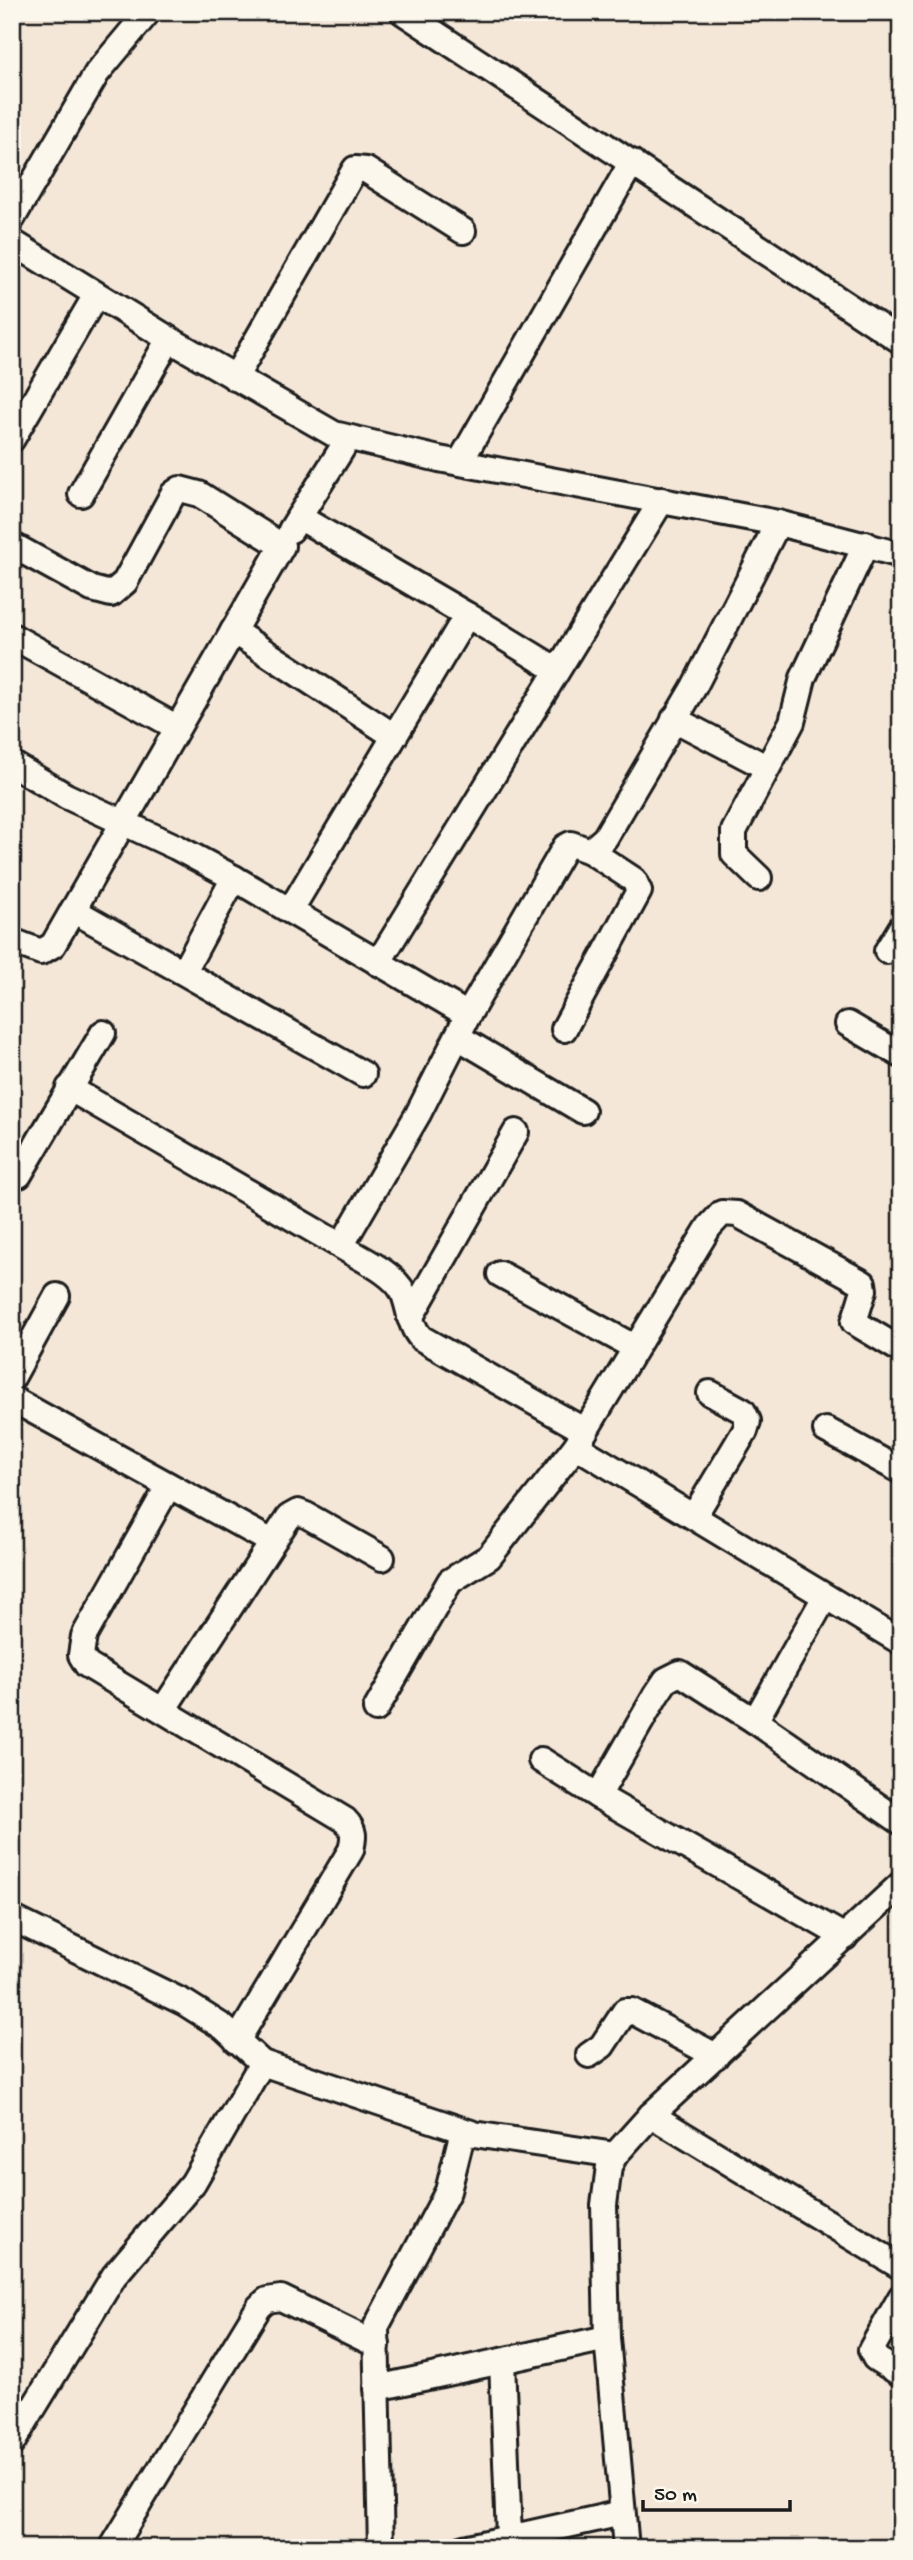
<svg xmlns="http://www.w3.org/2000/svg" width="913" height="2560" font-family="'Gochi Hand',sans-serif">
<style>
.lines{fill:none;stroke-linecap:round;stroke-linejoin:round}
.minor-casing{stroke:#1c1c1c;stroke-width:30}
.minor{stroke:#fbf7ec;stroke-width:24}
</style>
<rect width="100%" height="100%" fill="#f4e7d8"/>
<filter id="ink" filterUnits="userSpaceOnUse"><feTurbulence type="fractalNoise" baseFrequency=".0143" numOctaves="2"/><feDisplacementMap in="SourceGraphic" scale="14" xChannelSelector="R" yChannelSelector="G"/><feConvolveMatrix kernelMatrix="1 2 1 2 8 2 1 2 1" color-interpolation-filters="sRGB"/></filter>
<g filter="url(#ink)">
<g class="lines">
<defs>
<g id="minor">
<polyline points="403,12 901,341"/>
<polyline points="12,219 97,73 148,12"/>
<polyline points="12,242 169,339 334,434 439,459 778,523 901,555"/>
<polyline points="235,378 355,169 366,170 463,231"/>
<polyline points="12,439 96,295"/>
<polyline points="460,462 632,162"/>
<polyline points="81,494 169,339"/>
<polyline points="299,517 467,615"/>
<polyline points="291,530 348,439"/>
<polyline points="12,545 92,589 111,594 125,582 173,494 180,489 199,494 282,546 53,945 41,952 12,941"/>
<polyline points="233,631 394,736"/>
<polyline points="12,636 176,727"/>
<polyline points="674,719 766,767"/>
<polyline points="12,764 66,796 176,847 234,878 468,1015 565,847 571,844 590,851 605,838 694,687 778,523"/>
<polyline points="759,878 734,854 734,831 792,722 803,678 866,544"/>
<polyline points="73,910 363,1074"/>
<polyline points="290,911 467,615 557,670"/>
<polyline points="887,951 901,928"/>
<polyline points="378,963 662,500"/>
<polyline points="184,971 234,878"/>
<path d="M468,1015L418,1114L341,1246C359,1258 393,1272 403,1292C410,1308 409,1325 421,1338L585,1431"/>
<polyline points="848,1024 901,1055"/>
<polyline points="564,1029 639,891 634,880 590,851"/>
<polyline points="458,1037 583,1111"/>
<polyline points="69,1088 341,1246"/>
<polyline points="19,1175 103,1033"/>
<polyline points="500,1274 634,1347"/>
<polyline points="410,1318 516,1132"/>
<polyline points="12,1378 57,1296"/>
<polyline points="12,1399 272,1542"/>
<polyline points="826,1430 901,1471"/>
<polyline points="576,1446 901,1642"/>
<path d="M168,1487L84,1636L81,1655L87,1665L345,1820C355,1830 354,1837 351,1850L237,2041"/>
<polyline points="694,1516 745,1431 748,1421 743,1411 710,1393"/>
<polyline points="376,1709 450,1581 489,1557 576,1446 709,1227 722,1213 737,1214 863,1283 864,1290 854,1322 901,1350"/>
<polyline points="163,1710 289,1517 298,1512 306,1515 382,1558"/>
<polyline points="755,1721 901,1822"/>
<polyline points="541,1760 598,1796 656,1695 666,1680 680,1673 755,1721 825,1597"/>
<polyline points="598,1796 845,1937"/>
<polyline points="12,1918 185,2003 223,2027 262,2063 474,2134 615,2155"/>
<polyline points="589,2055 602,2046 625,2011 632,2011 716,2056"/>
<polyline points="651,2115 901,2267"/>
<polyline points="901,2297 871,2350 875,2358 901,2374"/>
<polyline points="502,2361 509,2537"/>
<polyline points="377,2388 607,2338"/>
<polyline points="12,2443 114,2276 193,2183 262,2063"/>
<polyline points="112,2548 259,2307 267,2300 281,2298 377,2345"/>
<polyline points="381,2548 376,2327 448,2191 463,2131"/>
<polyline points="464,2548 622,2513"/>
<polyline points="626,2548 607,2338 604,2205 609,2166 615,2155 651,2115 901,1884"/>
</g>
</defs>
<!-- minor casing -->
<use href="#minor" class="minor-casing"/>
<!-- minor -->
<use href="#minor" class="minor"/>
</g>
</g>
<!-- margin -->
<rect width="913" height="2560" fill="none" stroke="#fbf7ec" stroke-width="42"/>
<rect x="21" y="21" width="871" height="2518" fill="none" stroke="#1c1c1c" stroke-width="2.5" filter="url(#ink)"/>
<!-- scale -->
<path d="M643 2500v10h147v-10" fill="none" stroke="#1c1c1c" stroke-width="3.5"/>
<text x="654" y="2500" font-size="21" fill="#1c1c1c" stroke="#fbf7ec" stroke-width="5" paint-order="stroke">50 m</text>
</svg>
